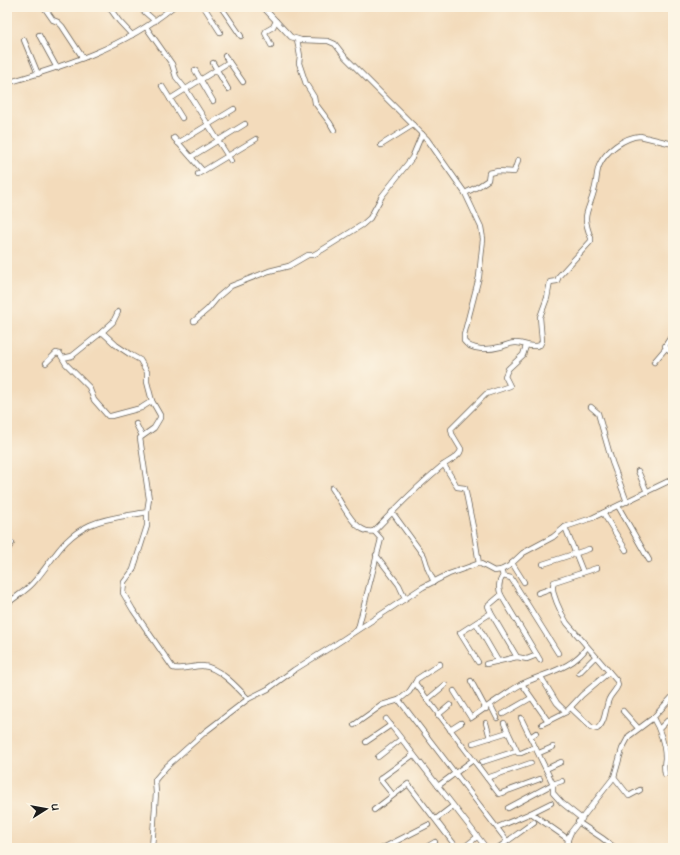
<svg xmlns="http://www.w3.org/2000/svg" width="680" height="855" font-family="'Architects Daughter',sans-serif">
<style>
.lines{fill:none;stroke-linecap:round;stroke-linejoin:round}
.street-casing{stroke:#675f54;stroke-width:6}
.street{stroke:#fff;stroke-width:4.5}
</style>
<rect width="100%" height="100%" fill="#fcf5e5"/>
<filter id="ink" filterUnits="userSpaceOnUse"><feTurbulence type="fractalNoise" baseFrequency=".025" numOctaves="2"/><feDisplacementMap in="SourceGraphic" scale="8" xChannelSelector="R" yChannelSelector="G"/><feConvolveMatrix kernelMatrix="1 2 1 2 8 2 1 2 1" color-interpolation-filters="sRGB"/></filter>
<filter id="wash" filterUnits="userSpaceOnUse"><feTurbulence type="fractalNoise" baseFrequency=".012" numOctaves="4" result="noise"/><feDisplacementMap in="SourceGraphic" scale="16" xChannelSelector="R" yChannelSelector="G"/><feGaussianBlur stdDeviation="0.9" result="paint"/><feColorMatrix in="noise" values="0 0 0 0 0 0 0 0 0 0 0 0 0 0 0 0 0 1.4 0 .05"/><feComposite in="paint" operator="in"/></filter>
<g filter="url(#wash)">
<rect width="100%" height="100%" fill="#f3dbbb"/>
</g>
<g filter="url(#ink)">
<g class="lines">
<defs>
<g id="street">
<polyline points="44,7 53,20 58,22 62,26 83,58"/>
<polyline points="109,7 119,21 132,35"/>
<polyline points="139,7 155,21"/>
<polyline points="204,7 220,32"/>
<polyline points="221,7 241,36"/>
<path d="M263,7L291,37L301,40L328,41L335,44L345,57L427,139L465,193L481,227L483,239L479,277L464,335V341C471,351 489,350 500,347C505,346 510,343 515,343C525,342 529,349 540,345L542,341L540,317L547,298L550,282L557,281L559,276L591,241V238C581,213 588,214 594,191C597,182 596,174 599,166C605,151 625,137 640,136L673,144"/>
<polyline points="146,27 172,64 176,77 187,91 231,161"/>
<polyline points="39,35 57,68"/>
<polyline points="297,39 300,56 299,63 306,84 314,97 315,103 330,123 334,130"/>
<polyline points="24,40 38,74"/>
<polyline points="271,45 265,33 266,31 273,27 276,21"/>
<polyline points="225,56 243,82"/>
<polyline points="213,63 228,89"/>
<polyline points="195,70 213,101"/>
<path d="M7,83C67,65 123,48 173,7"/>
<polyline points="162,86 182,118"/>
<polyline points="170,99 229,62"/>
<polyline points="174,138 203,171"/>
<polyline points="178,143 234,109"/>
<polyline points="381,145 413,125"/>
<polyline points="191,157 245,124"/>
<polyline points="198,174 256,139"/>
<polyline points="465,193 479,186 488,180 489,173 498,171 514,172 518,160"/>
<polyline points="194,321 208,309 218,297 231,286 269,271 289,266 308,255 313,255 322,250 362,225 370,218 382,196 412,158 422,134"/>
<path d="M102,332L116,345L131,355L140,360L147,372V382L152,401L160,415V418L154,428L140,438L149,499L147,512V526L133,570L124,582L123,593L133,610L173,668C183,670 192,666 202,666C218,666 238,688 248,699"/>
<polyline points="673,334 665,346 673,354"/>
<polyline points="63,358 72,356 102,332 113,322 118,312"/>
<polyline points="654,362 666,348"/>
<polyline points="46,363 56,353 60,354 66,364 89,387 94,400 108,416 111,416 141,408 152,401"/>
<polyline points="591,407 598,413 612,462 627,502"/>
<polyline points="136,424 142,436"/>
<polyline points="444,465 455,483 457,487 465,488 474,532 479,564"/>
<polyline points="638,471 647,492"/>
<path d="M332,488C340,499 355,536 374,531"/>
<polyline points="618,506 649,560"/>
<polyline points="392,512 424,556 428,569 434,582"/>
<polyline points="603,513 626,550"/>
<polyline points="565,527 583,572"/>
<polyline points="7,550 12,543"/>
<polyline points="376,555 399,585 405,598"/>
<polyline points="512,563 524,582"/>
<polyline points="543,564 589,549"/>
<polyline points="501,570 503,576 511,578 558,653"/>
<path d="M503,576C499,581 498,588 501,595L540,660"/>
<polyline points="538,593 552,588"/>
<polyline points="501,595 488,606 491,613 517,657 527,659 537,655"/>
<path d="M7,604C15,597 26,591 33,583C54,560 60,539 90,525C108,517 128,516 147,512"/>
<polyline points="476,623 498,661"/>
<path d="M358,629L381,539L374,531C396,508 419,485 443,465C449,461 461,456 461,449L452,434L451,429L486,394L510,386L505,376L506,374L508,369L523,355L526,346"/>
<polyline points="478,662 460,633 491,613"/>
<polyline points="440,664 417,679 415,683 499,794 540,779"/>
<polyline points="486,664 517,657"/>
<polyline points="579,673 595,657"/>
<polyline points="541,677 557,703 566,712"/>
<polyline points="471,681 486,709"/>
<polyline points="522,684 548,721"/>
<path d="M454,691L471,718C487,707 503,695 520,685C543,673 572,670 587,647"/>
<polyline points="399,700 507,841"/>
<polyline points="427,700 445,685"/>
<polyline points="491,706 497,718"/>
<path d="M571,708L591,727L597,729C606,722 605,708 609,699C611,694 616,691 618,685L617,681L567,623C562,615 549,590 554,582L597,568"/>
<polyline points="623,711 638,728"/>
<polyline points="503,714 531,698"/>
<polyline points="438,715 450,705"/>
<polyline points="521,718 553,784 553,793 562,803 582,819"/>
<path d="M653,718C660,729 665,745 665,758C664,764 664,769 665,774"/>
<polyline points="386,719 484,845"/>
<polyline points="486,723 490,738"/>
<polyline points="504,723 508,732"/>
<polyline points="542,724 566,712 582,695 609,672"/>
<polyline points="354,725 382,705 399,700 409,692 415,683"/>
<polyline points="659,729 667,721"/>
<polyline points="450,730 461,723"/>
<polyline points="530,737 536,733"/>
<polyline points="366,742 391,725"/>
<polyline points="473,743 508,732 518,753 521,753 535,747"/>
<polyline points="539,753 553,747"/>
<polyline points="378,757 401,739"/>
<polyline points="482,762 516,751"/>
<polyline points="546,769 561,762"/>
<polyline points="614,777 629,796 640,790"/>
<polyline points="487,778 531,763"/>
<polyline points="438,786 473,760"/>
<polyline points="393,795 380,779 413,755"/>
<polyline points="508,808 553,784 562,781"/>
<polyline points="374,810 408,784 457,848"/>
<polyline points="531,813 551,803"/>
<polyline points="436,819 453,806"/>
<polyline points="578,822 602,838 615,848"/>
<polyline points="498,827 531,813 568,839"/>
<polyline points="152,848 156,793 155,780 166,767 205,732 248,699 268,689 294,670 336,644 423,587 449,574 477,564 481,564 494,571 501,570 509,566 523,553 553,537 565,527 592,518 673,479"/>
<polyline points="383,848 428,825"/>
<polyline points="425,848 435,842"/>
<polyline points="463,848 477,837"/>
<polyline points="498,848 534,822"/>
<polyline points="567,848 568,839 571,832 614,777 622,749 629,736 653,718 673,696"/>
</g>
</defs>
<!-- street casing -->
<use href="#street" class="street-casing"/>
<!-- street -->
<use href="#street" class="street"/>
</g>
</g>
<!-- margin -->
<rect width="680" height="855" fill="none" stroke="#fcf5e5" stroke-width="24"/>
<!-- north arrow -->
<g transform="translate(46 809) rotate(79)" stroke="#fcf5e5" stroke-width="3" paint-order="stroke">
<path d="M0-3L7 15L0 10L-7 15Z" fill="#1c1c1c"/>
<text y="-6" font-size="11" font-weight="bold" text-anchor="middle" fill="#1c1c1c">U</text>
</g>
</svg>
